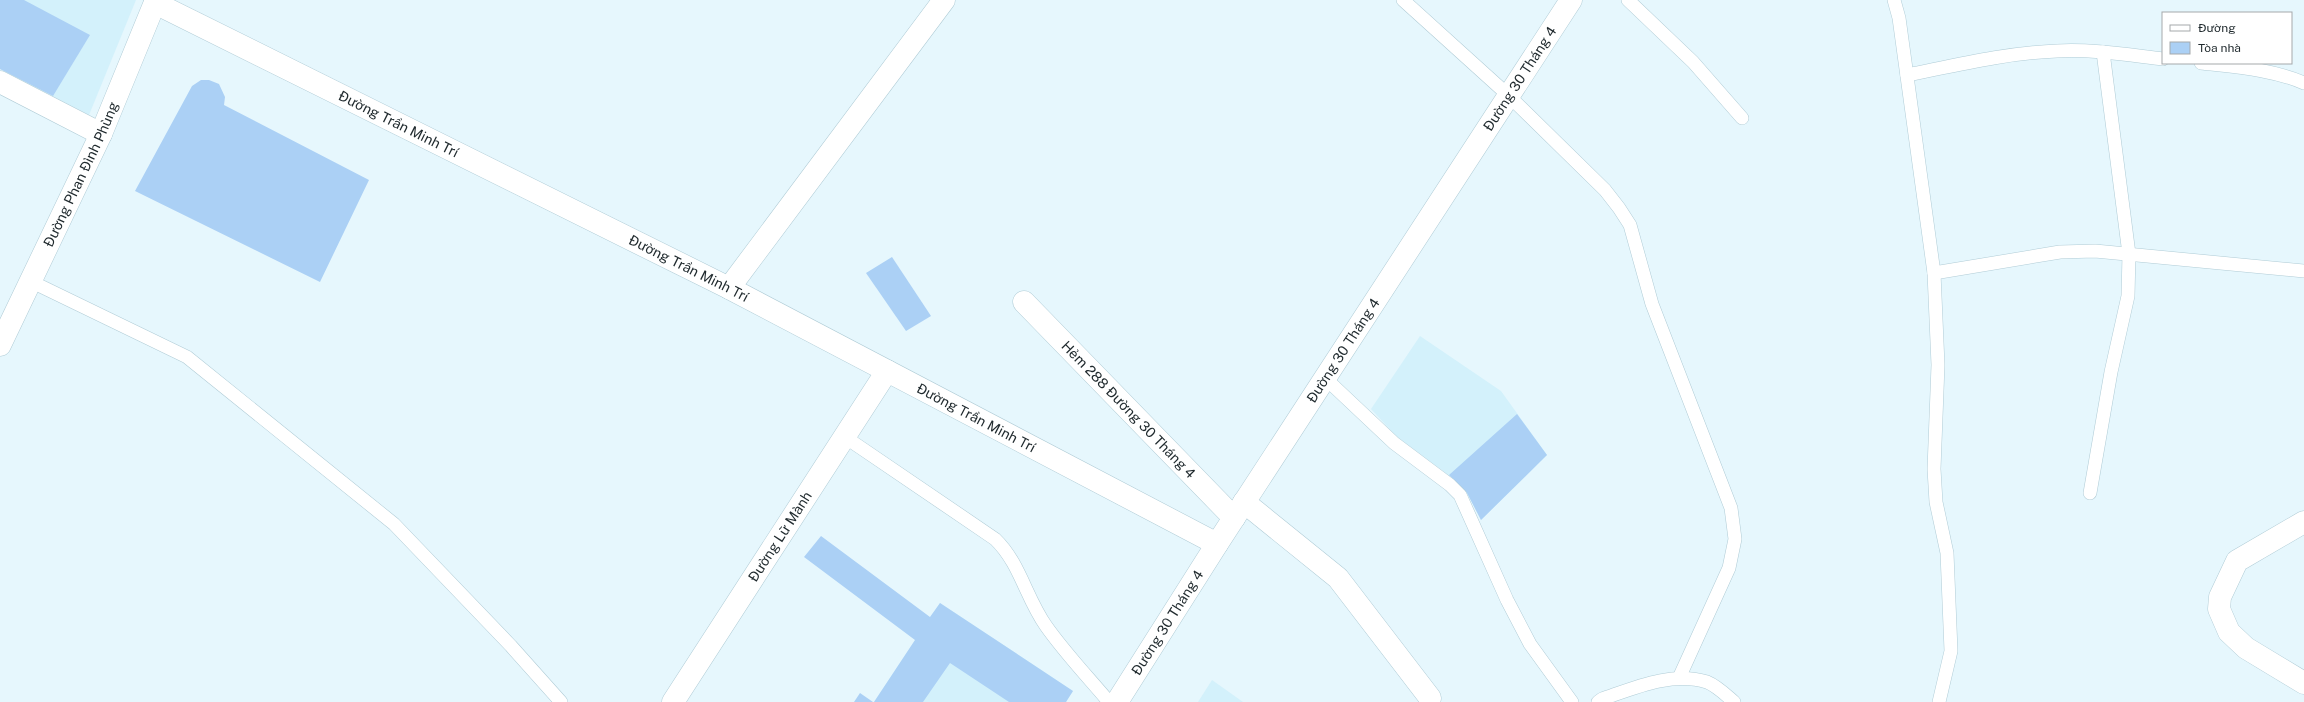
<svg xmlns="http://www.w3.org/2000/svg" width="2304" height="702" font-family="'Public Sans',sans-serif">
<style>
.built{fill:#d3f1fb}
.building{fill:#abd0f5}
.lines{fill:none;stroke-linecap:round;stroke-linejoin:round}
.lane-casing{stroke:#b0ccd6;stroke-width:14}
.street-casing{stroke:#b0ccd6;stroke-width:23}
.secondary-casing{stroke:#b0ccd6;stroke-width:23}
.lane{stroke:#fff;stroke-width:13}
.street{stroke:#fff;stroke-width:22}
.secondary{stroke:#fff;stroke-width:22}
.labels{text-anchor:middle;dominant-baseline:central;stroke-width:3;stroke-linejoin:round;paint-order:stroke}
.street-label{font-size:14px;fill:#1f292d;stroke:#fff}
</style>
<rect width="100%" height="100%" fill="#e6f7fd"/>
<!-- built -->
<g class="built">
<polygon points="0,0 136,0 89,115 0,69"/>
<polygon points="1420,336 1501,391 1547,455 1481,520 1467,493 1443,471 1397,437 1371,409"/>
<polygon points="940,603 1073,691 1066,702 874,702"/>
<polygon points="1212,680 1243,702 1198,702"/>
</g>
<!-- building -->
<g class="building">
<polygon points="0,0 24,0 90,35 53,96 0,69"/>
<polygon points="201,80 209,80 219,84 225,97 224,105 369,180 320,282 135,191 192,86"/>
<polygon points="892,257 931,316 906,331 866,273"/>
<polygon points="1517,414 1547,455 1481,520 1467,493 1449,475"/>
<polygon points="821,536 930,617 940,603 1073,691 1066,702 1009,702 950,663 923,702 874,702 915,640 804,557"/>
<polygon points="860,693 873,702 854,702"/>
</g>
<g class="lines">
<defs>
<g id="lane">
<polyline points="1403,0 1508,95 1605,190 1619,208 1630,225 1652,304 1731,508 1735,539 1729,568 1679,678"/>
<polyline points="1628,0 1693,62 1742,118"/>
<polyline points="1894,0 1899,18 1934,273 1938,365 1934,469 1936,502 1947,553 1951,651 1939,702"/>
<path d="M2201,63C2236,67 2271,69 2304,83"/>
<path d="M1907,75C1957,65 2006,53 2057,51C2092,49 2128,55 2163,59"/>
<polyline points="1934,273 2060,252 2095,251 2304,271"/>
<polyline points="30,281 187,357 394,524 511,646 561,702"/>
<polyline points="1325,378 1394,443 1450,485 1460,495 1507,600 1530,644 1572,702"/>
<path d="M845,437L995,539C1020,563 1026,598 1046,626C1065,653 1088,677 1109,702"/>
<polyline points="2090,493 2111,372 2128,296 2129,254 2103,52"/>
<path d="M1598,702L1602,699C1634,688 1672,671 1707,682C1717,686 1726,695 1734,702"/>
</g>
<g id="street">
<polyline points="0,82 101,134"/>
<polyline points="729,288 944,0"/>
<path id="s1" d="M1024,302L1234,518"/>
<polyline points="1244,502 1338,578 1430,698"/>
<polyline points="2304,522 2237,561 2220,597 2219,609 2229,632 2246,648 2304,683"/>
<path id="s2" d="M673,702L887,371"/>
</g>
<g id="secondary">
<path id="s3" d="M155,3L729,288L1217,544"/>
<path id="s4" d="M0,345L101,134L156,0"/>
<path id="s5" d="M1117,702L1217,544L1571,0"/>
</g>
</defs>
<!-- lane casing -->
<use href="#lane" class="lane-casing"/>
<!-- street casing -->
<use href="#street" class="street-casing"/>
<!-- secondary casing -->
<use href="#secondary" class="secondary-casing"/>
<!-- lane -->
<use href="#lane" class="lane"/>
<!-- street -->
<use href="#street" class="street"/>
<!-- secondary -->
<use href="#secondary" class="secondary"/>
</g>
<g class="labels">
<!-- street labels -->
<g class="street-label">
<text stroke="none"><textPath href="#s5" startOffset="742">Đường 30 Tháng 4</textPath></text>
<text stroke="none"><textPath href="#s3" startOffset="272">Đường Trần Minh Trí</textPath></text>
<text stroke="none"><textPath href="#s4" startOffset="189">Đường Phan Đình Phùng</textPath></text>
<text stroke="none"><textPath href="#s3" startOffset="596">Đường Trần Minh Trí</textPath></text>
<text stroke="none"><textPath href="#s5" startOffset="418">Đường 30 Tháng 4</textPath></text>
<text stroke="none"><textPath href="#s1" startOffset="150">Hẻm 288 Đường 30 Tháng 4</textPath></text>
<text stroke="none"><textPath href="#s3" startOffset="920">Đường Trần Minh Trí</textPath></text>
<text stroke="none"><textPath href="#s2" startOffset="197">Đường Lữ Mành</textPath></text>
<text stroke="none"><textPath href="#s5" startOffset="94">Đường 30 Tháng 4</textPath></text>
</g>
</g>
<!-- legend -->
<rect x="2162" y="12" width="130" height="52" fill="#ffffff" stroke="#a5a9ab"/>
<rect x="2170" y="25" width="20" height="6" fill="#ffffff" stroke="#a5a9ab"/>
<text x="2198" y="32" font-size="12" fill="#1f292d">Đường</text>
<rect x="2170" y="42" width="20" height="12" fill="#abd0f5" stroke="#a5a9ab"/>
<text x="2198" y="52" font-size="12" fill="#1f292d">Tòa nhà</text>
</svg>
